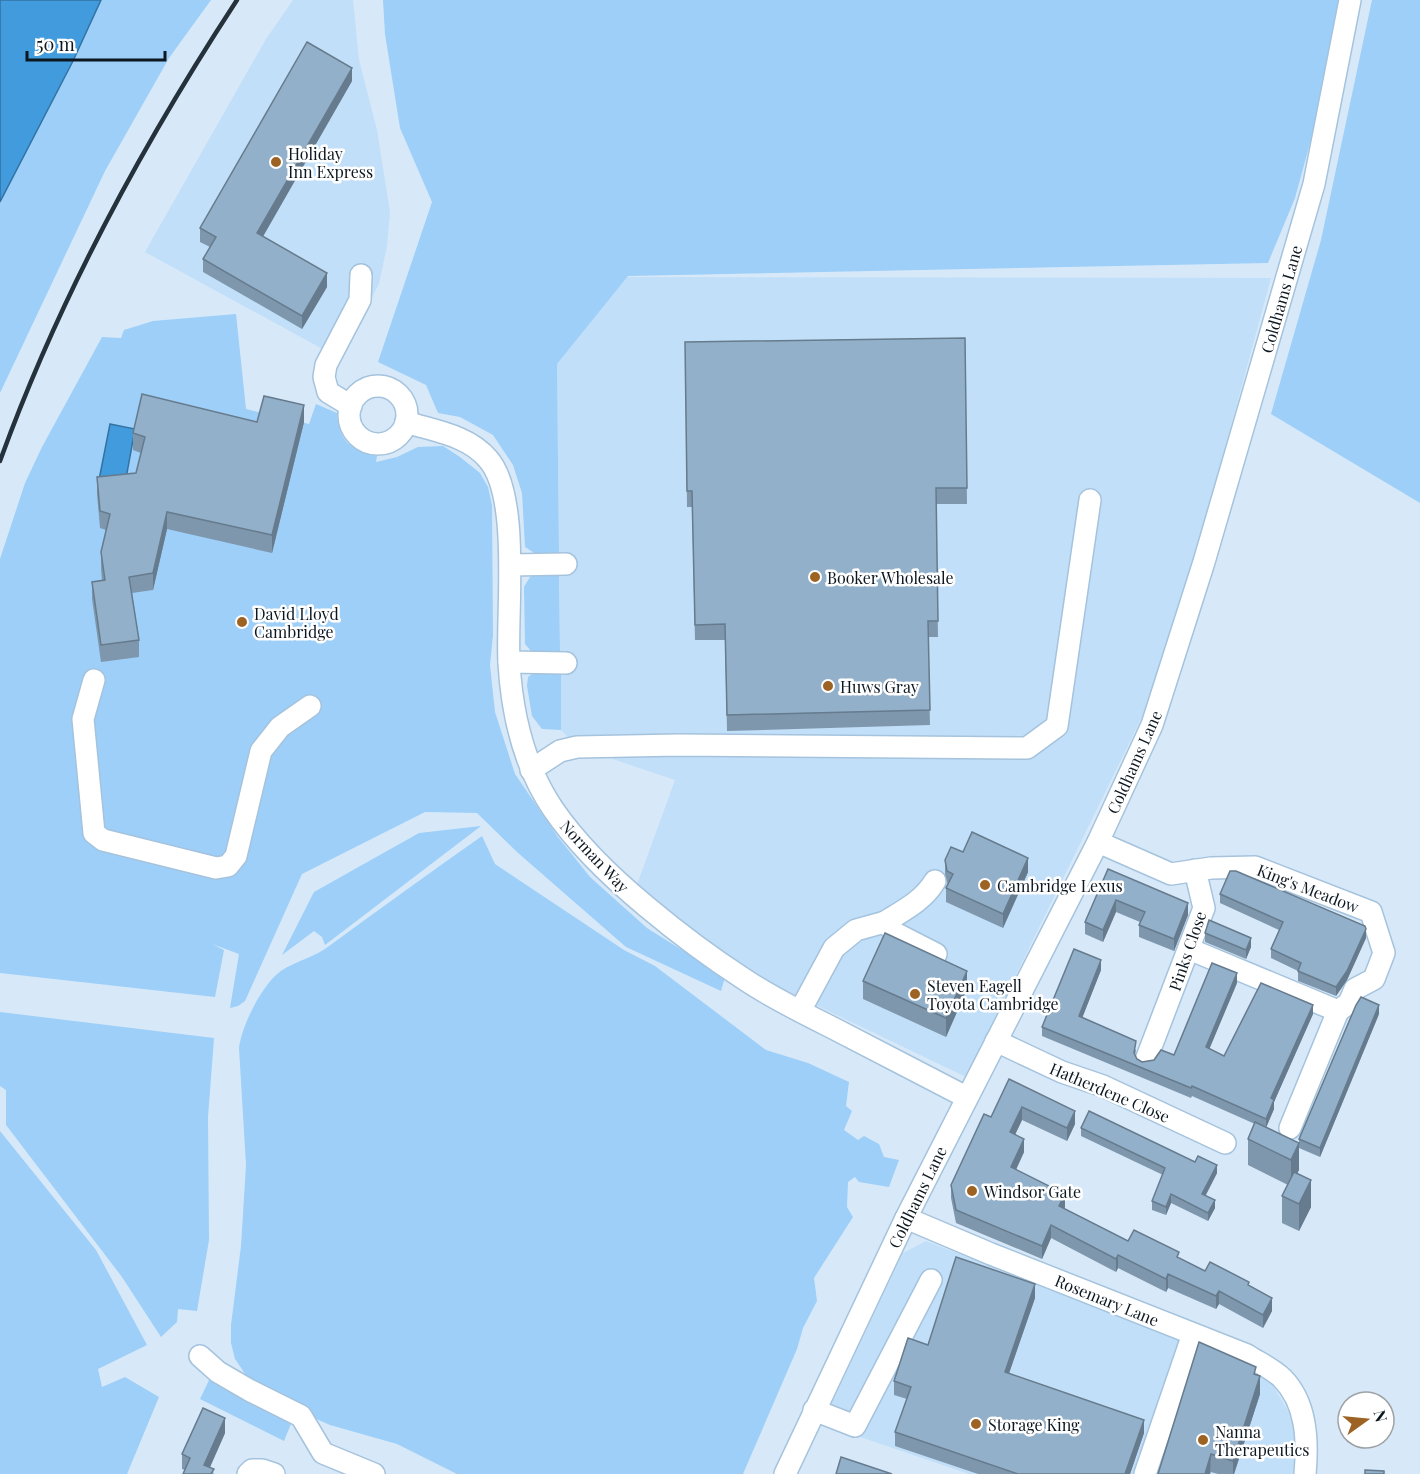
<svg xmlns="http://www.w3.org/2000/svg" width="1420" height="1474" font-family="'Playfair Display',serif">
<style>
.built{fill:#c1dff8}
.green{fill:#9dcff8}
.water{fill:#429bdd;stroke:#3273a4;stroke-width:1.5}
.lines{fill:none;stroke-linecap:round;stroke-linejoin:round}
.minor-casing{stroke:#a5c3dd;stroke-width:24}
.minor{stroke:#fff;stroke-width:21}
.rail{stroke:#25313b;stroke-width:4.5}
.wall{fill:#7e97ad}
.shaded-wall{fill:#667b8d}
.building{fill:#92b0c9;stroke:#667b8d;stroke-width:1.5}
.poi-dot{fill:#9d6323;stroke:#fff;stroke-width:2}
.labels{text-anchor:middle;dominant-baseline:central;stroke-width:5;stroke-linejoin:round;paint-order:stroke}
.poi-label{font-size:16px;fill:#0c1720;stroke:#fff;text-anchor:start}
.street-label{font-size:16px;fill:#0c1720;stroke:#fff}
</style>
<rect width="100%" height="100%" fill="#d7e9f9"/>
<!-- built -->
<g class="built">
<polygon points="293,0 353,0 359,60 377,130 390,212 387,246 379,284 339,358 145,252 266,39"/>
<polygon points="627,277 1271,278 1165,670 966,1077 749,973 635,890 675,780 577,747 561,730 557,364"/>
<polygon points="926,1241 1239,1362 1271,1382 1295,1423 1297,1449 1295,1474 969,1474 822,1424 903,1253"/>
</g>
<!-- green -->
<g class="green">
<polygon points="101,0 211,0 169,58 105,171 0,393 0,202 73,61"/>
<polygon points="383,0 1345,0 1338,41 1295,198 1268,263 628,276 557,364 559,553 536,554 525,547 522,493 513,465 493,435 460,417 438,413 426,385 378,362 432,202 400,128 385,34"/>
<polygon points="1372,0 1420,0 1420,503 1271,414 1321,240"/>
<path d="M236,314L246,409L309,424L316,404L337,413C339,443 351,449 377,456L376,462L397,457L418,447L443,446L460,457L480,473L488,487L492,505L493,635L490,665L495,712L515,774L558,837L590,877L647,928L725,977L721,991L626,947L517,852L477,813L425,812L302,874L245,1001L238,1006L230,1008L239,954L212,944L224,950L215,997L0,973V559L25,483L42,447L102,337L121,338L124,330L153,321Z"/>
<polygon points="537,574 559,574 560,652 531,651 525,644 524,587 530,577"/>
<polygon points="561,671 561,730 542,729 532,716 527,686 528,677 535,672"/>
<polygon points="481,826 325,945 322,937 314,931 282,955 314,892 419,833"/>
<path d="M482,836L495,864L624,950L655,966L766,1050L808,1063L849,1082L846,1106L852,1111L844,1130L858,1140L864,1136L879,1144L884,1157L899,1160L889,1187L859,1182L855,1177L848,1182L847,1207L853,1217L814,1278L817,1301L803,1328L797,1349L743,1474H457L397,1444L330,1425L280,1403L254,1387L235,1359L231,1343V1325L241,1246L246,1165L239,1048C242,1025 260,990 276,975C289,963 310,959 325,949C377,911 429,873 482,836Z"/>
<polygon points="0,1012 214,1038 208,1117 209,1240 197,1311 178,1309 177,1322 161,1337 122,1277 6,1125 6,1090 0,1086"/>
<polygon points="0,1131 96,1250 147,1345 98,1369 102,1387 125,1377 159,1397 127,1474 0,1474"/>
<polygon points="211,1376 293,1419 284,1441 200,1399"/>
</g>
<!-- water -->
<g class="water">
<polygon points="0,0 101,0 73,61 0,202"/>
<polygon points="110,424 135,429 125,484 99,480"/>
</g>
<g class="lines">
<defs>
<g id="minor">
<circle cx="378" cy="415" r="29"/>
<polyline points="351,406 328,392 324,377 326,365 360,300 361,275"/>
<path d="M406,422C434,431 468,435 488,459C521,496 506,613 509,663C512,715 524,766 553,809C579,847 612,878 647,907C678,933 710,957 744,979C772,998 803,1013 833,1028C877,1051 922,1074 966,1097"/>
<polyline points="510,565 566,564"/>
<polyline points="509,662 566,663"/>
<polyline points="94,680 83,719 94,833 103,840 216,868 228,866 236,856 261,751 280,727 310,706"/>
<polyline points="531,770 560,751 577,747 678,745 1027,748 1057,726 1090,500"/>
<polyline points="1098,842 1171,874 1211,868 1255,867 1371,912 1384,953 1374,979 1355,989 1349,1003 1338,1011"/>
<path d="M885,922C904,910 923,901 935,881"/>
<polyline points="1189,949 1338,1011 1290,1128"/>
<polyline points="800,1011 834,948 856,930 885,922 895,933 936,954"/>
<polyline points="996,1041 1062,1072 1103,1086 1225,1143"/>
<polyline points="1146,1060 1204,908 1195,870"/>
<path d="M906,1218L991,1254L1247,1355C1258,1362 1273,1369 1282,1378C1307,1403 1308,1441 1305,1474"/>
<polyline points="200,1356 218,1372 249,1390 301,1416 323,1453 374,1474"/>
<polyline points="814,1410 855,1426 931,1280"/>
<polyline points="248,1474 252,1470 262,1470 274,1474"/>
<polyline points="785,1474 906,1218 1098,842 1152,725 1204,562 1314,184 1350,0"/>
<polyline points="1145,1474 1193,1334"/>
</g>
</defs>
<!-- minor casing -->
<use href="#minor" class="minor-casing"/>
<!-- minor -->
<use href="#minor" class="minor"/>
<!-- rail -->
<path class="rail" d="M0,461C59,298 142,145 237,0"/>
</g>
<!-- wall -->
<g class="wall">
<polygon points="352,81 263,236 327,287 302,329 203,272 203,259 210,247 200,242 200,228"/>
<polygon points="965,338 967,504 936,504 938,637 928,637 930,725 727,731 725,640 695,640 692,507 687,507 685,342"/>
<polygon points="257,422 304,422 272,553 167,529 153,590 132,593 139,640 139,657 101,662 92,599 92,582 102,581 101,569 101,552 106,530 100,528 97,494 97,477 136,473 141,453 133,450 133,433"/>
<polygon points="963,852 1028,872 1003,928 946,902 946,888 948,885 945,874 945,860"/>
<polygon points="1108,869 1188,915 1174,951 1139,937 1139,925 1140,922 1116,912 1103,942 1085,934 1085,922"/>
<polygon points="1220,894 1366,938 1347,980 1336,996 1298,981 1298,971 1271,958 1271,949 1279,930 1220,903"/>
<polygon points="1205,933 1251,947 1246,959 1205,942"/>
<polygon points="1101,970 1082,1018 1136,1050 1135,1056 1137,1059 1142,1062 1154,1060 1174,1055 1237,983 1209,1049 1224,1056 1313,1014 1274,1102 1274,1109 1266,1127 1299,1170 1297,1173 1311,1207 1299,1231 1282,1223 1282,1196 1288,1185 1248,1165 1248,1139 1255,1124 1192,1096 1191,1098 1042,1036 1042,1027"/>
<polygon points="863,981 967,989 946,1037 863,999"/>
<polygon points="1379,1014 1320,1157 1299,1148 1299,1139"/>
<polygon points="1009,1079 1075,1124 1067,1141 1022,1120 1015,1135 1024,1152 1016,1170 1065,1207 1064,1209 1128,1241 1179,1258 1205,1271 1249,1286 1272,1311 1263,1328 1219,1304 1216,1309 1168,1288 1166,1292 1118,1268 1116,1272 1051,1238 1042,1259 956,1223 951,1198 951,1185 991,1117"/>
<polygon points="1081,1128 1217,1173 1206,1195 1215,1208 1208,1221 1171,1203 1166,1215 1152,1210 1152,1201 1163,1175 1081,1136"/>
<polygon points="1035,1298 1009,1373 1144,1433 1130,1474 978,1474 895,1446 895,1432 907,1399 894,1395 894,1381 928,1345"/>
<polygon points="1256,1375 1260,1394 1234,1474 1218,1474 1211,1472 1210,1474 1158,1474"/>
<polygon points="225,1433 210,1467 214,1474 185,1470 182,1469 182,1454"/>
</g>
<!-- shaded-wall -->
<g class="shaded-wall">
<polygon points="352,68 352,81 257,247 257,233"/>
<polygon points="327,273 327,287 302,329 302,316"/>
<polygon points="304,405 304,422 272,553 272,535"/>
<polygon points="167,512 167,529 153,590 153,573"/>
<polygon points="1028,858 1028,872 1003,928 1003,914"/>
<polygon points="1116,900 1116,912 1103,942 1103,930"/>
<polygon points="1188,903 1188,915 1174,951 1174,939"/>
<polygon points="1366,929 1366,938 1347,980 1336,996 1336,987"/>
<polygon points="1251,938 1251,947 1246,959 1246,950"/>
<polygon points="1101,960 1101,970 1079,1026 1079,1016"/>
<polygon points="967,971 967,989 946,1037 946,1018"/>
<polygon points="1237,973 1237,983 1206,1057 1206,1047"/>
<polygon points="1313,1005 1313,1014 1274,1102 1274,1109 1266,1128 1266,1119 1271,1098"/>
<polygon points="1379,1005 1379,1014 1320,1157 1320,1148"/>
<polygon points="1022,1107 1022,1120 1010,1145 1010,1132"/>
<polygon points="1075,1111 1075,1124 1067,1141 1067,1128"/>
<polygon points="1024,1139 1024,1152 1011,1180 1011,1167"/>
<polygon points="1299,1143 1299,1170 1291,1186 1291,1160"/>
<polygon points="1217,1165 1217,1173 1202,1202 1202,1194"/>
<polygon points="1311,1180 1311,1207 1299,1231 1299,1204"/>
<polygon points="1065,1194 1065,1207 1059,1219 1059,1206"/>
<polygon points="1171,1194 1171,1203 1166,1215 1166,1207"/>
<polygon points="1215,1200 1215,1208 1208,1221 1208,1213"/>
<polygon points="1051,1225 1051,1238 1042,1259 1042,1246"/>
<polygon points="1118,1255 1118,1268 1116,1272 1116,1259"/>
<polygon points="1168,1274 1168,1288 1166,1292 1166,1279"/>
<polygon points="1035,1284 1035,1298 1005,1385 1005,1372"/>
<polygon points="1219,1291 1219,1304 1216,1309 1216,1296"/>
<polygon points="1272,1298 1272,1311 1263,1328 1263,1315"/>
<polygon points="1260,1376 1260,1394 1234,1474 1233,1474 1233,1461"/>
<polygon points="225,1418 225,1433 207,1474 204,1465"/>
<polygon points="1144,1420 1144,1433 1130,1474 1125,1474"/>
<polygon points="1211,1454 1210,1474 1205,1474"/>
</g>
<!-- building -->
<g class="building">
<polygon points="307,42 352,68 257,233 327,273 302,316 203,259 216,237 200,228"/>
<polygon points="965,338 967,488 936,488 938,621 928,621 930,710 727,715 725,624 695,625 692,491 687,491 685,342"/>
<polygon points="142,394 257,422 264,396 304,405 272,535 167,512 153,573 129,577 139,640 101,645 92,582 105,580 101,552 110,514 100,511 97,477 136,473 145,437 133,433"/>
<polygon points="972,832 1028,858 1003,914 946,888 953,874 947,871 945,860 951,847 963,852"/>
<polygon points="1108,869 1188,903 1174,939 1139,925 1145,912 1116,900 1103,930 1085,922"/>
<polygon points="1230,871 1236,871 1365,926 1366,929 1347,971 1336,987 1298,971 1301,963 1271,949 1283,922 1220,894"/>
<polygon points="1209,920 1251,938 1246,950 1205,933"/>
<polygon points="885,933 967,971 946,1018 863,981"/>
<polygon points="1074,949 1101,960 1079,1016 1136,1041 1134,1053 1137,1059 1142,1062 1154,1060 1161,1050 1174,1055 1212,963 1237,973 1206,1047 1224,1056 1261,983 1313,1005 1271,1098 1274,1100 1266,1119 1192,1086 1191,1088 1042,1027"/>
<polygon points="1361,997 1379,1005 1320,1148 1299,1139 1356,1005"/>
<polygon points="1009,1079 1075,1111 1067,1128 1022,1107 1010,1132 1024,1139 1011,1167 1065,1194 1059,1206 1128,1241 1134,1230 1179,1252 1177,1257 1205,1271 1210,1262 1249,1282 1248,1285 1272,1298 1263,1315 1219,1291 1216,1296 1168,1274 1166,1279 1118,1255 1116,1259 1051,1225 1042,1246 956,1210 951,1185 984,1114 991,1117"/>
<polygon points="1089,1111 1195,1162 1198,1156 1217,1165 1202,1194 1215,1200 1208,1213 1171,1194 1166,1207 1152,1201 1165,1168 1081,1128"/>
<polygon points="1255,1122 1299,1143 1291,1160 1248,1139"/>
<polygon points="1294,1172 1311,1180 1299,1204 1282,1196"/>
<polygon points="956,1257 1035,1284 1005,1372 1144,1420 1125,1474 1018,1474 895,1432 911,1387 894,1381 908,1338 928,1345"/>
<polygon points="1199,1342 1256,1367 1254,1374 1260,1376 1233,1461 1211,1454 1205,1474 1158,1474"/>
<polygon points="203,1408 225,1418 204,1465 214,1469 211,1474 183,1474 190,1458 182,1454"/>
<polygon points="841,1457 892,1474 836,1474"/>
<polygon points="1365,1470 1384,1471 1384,1474 1365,1474"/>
</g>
<!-- markers -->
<g class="poi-dot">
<circle cx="276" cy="162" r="6"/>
<circle cx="815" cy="577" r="6"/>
<circle cx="242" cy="622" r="6"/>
<circle cx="828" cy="686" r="6"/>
<circle cx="985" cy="885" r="6"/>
<circle cx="915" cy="994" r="6"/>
<circle cx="972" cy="1191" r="6"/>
<circle cx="976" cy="1424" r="6"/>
<circle cx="1203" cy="1440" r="6"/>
</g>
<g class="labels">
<!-- poi labels -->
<g class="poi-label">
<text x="288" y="153">Holiday<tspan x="288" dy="18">Inn Express</tspan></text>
<text x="827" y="577">Booker Wholesale</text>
<text x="254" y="613">David Lloyd<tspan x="254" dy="18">Cambridge</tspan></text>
<text x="840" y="686">Huws Gray</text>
<text x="997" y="885">Cambridge Lexus</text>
<text x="927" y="985">Steven Eagell<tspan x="927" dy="18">Toyota Cambridge</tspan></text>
<text x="984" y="1191">Windsor Gate</text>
<text x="988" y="1424">Storage King</text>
<text x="1215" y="1431">Nanna<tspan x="1215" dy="18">Therapeutics</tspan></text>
</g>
<!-- street labels -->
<g class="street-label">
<text transform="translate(1281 299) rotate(-74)">Coldhams Lane</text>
<text transform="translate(1134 762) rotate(-66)">Coldhams Lane</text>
<text transform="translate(595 856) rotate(47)">Norman Way</text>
<text transform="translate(1308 888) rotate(21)">King's Meadow</text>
<text transform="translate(1187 951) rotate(-71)">Pinks Close</text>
<text transform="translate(1110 1092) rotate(23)">Hatherdene Close</text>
<text transform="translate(917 1197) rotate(-64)">Coldhams Lane</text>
<text transform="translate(1107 1300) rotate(22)">Rosemary Lane</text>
</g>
</g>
<!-- north arrow -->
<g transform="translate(1366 1420) rotate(75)"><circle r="28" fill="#ffffff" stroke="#9ea2a6" stroke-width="1.5"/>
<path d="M0-4.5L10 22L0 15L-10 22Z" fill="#9d6323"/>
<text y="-9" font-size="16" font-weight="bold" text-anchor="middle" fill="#0c1720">N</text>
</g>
<!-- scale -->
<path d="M27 51v9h138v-9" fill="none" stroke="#0c1720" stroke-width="3"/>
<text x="36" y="51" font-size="18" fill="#0c1720" stroke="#ffffff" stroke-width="4.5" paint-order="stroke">50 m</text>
</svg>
